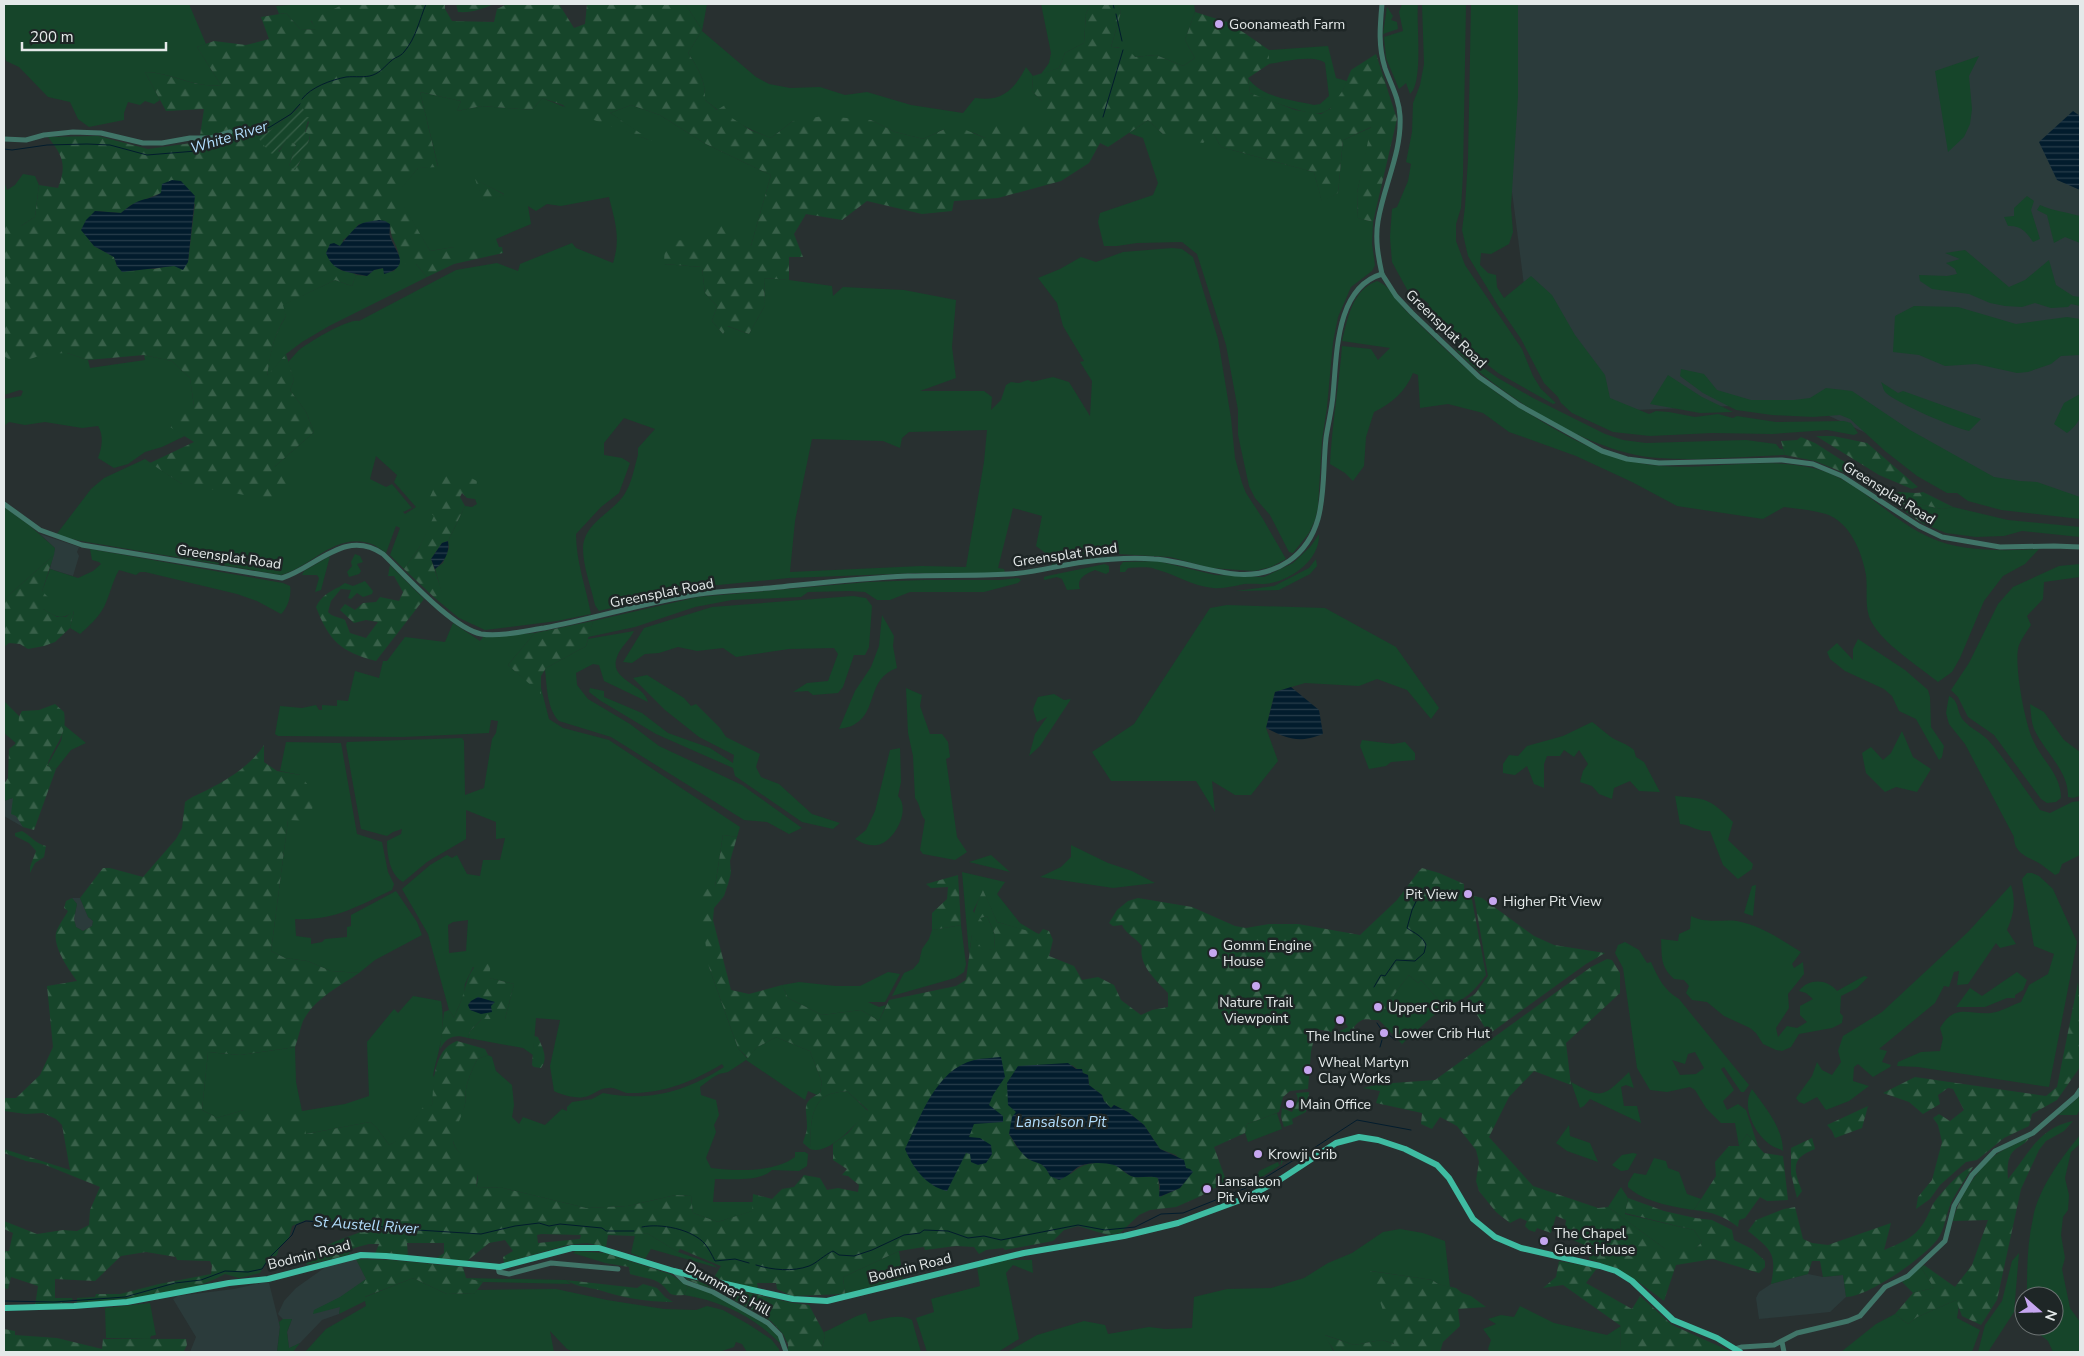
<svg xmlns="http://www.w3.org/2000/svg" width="2084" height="1356" font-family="'Nunito Sans',sans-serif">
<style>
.built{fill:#2b3b3b}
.green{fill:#16452a;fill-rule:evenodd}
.forest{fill:url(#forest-firs);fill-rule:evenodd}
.garden{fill:url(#garden-furrows)}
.water{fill:url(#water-rules)}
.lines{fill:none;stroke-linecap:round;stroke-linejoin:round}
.stream{stroke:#021c2d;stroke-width:1}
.minor{stroke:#407568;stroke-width:5}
.major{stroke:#3fbca2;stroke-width:6}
.rail{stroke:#888e8e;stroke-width:1}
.poi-dot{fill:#c6a6f0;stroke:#1e2626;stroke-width:2}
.labels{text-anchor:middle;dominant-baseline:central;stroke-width:5;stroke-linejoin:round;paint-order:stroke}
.poi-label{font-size:14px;fill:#e4e9e9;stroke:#1e2626;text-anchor:start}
.street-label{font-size:14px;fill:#e4e9e9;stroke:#1e2626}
.water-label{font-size:15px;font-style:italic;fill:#b2defe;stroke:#1e2626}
</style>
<defs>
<pattern id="forest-firs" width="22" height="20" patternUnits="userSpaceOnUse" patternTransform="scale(1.25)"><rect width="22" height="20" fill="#16452a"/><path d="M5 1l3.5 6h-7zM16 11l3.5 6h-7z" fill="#386049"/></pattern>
<pattern id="garden-furrows" width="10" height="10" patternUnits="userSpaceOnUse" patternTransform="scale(1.25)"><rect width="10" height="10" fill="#16452a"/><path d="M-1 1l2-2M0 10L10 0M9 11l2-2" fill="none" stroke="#386049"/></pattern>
<pattern id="water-rules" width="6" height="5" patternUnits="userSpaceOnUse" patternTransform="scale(1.25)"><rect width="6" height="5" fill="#021c2d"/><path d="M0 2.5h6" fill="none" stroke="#273d4b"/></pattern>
</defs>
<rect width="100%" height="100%" fill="#283030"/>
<!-- built -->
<g class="built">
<polygon points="1488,4 2080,4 2080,502 1992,491 1801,403 1611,411 1525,293"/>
<polygon points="40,534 79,547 77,552 79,556 73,576 50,569 55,548"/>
<polygon points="13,798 16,815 23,827 4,816 4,801"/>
<polygon points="72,898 80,898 88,917 93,921 92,926 83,931 76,927 74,919 77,904"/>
<polygon points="356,1259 366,1279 342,1299 339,1314 322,1320 300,1343 289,1349 287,1332 292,1319 283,1319 278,1314 284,1301 296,1288 327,1266"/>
<polygon points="1808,1274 1823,1277 1843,1275 1846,1297 1830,1312 1759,1319 1756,1298 1759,1292 1771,1284"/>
<polygon points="261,1283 269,1283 280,1327 277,1352 190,1352 196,1337 173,1299 178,1296 234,1289"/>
</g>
<!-- green -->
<g class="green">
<path d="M4,4H189L206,44L197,47L221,85C195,89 171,72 145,72L160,100L154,104L145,101L140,105L128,102L124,113V120L89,127L78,119L70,102L48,97L19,67L6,61L4,49Z"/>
<polygon points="303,4 344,4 311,21 317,30 300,29 286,13 279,14 276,6"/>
<path d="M685,4H707L702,31L756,77L769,84L790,88L820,87L845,95L867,92L911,105L963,113L975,98C1002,102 1014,90 1026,67L1033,76L1032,91L1042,101V126L1025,125L985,138L974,133L945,129L923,139L895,132L871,120L793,121L771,138C747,129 725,117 705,100C706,81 698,68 688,53L702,30Z"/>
<polygon points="1041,4 1090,4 1086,14 1084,43 1065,53 1059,68 1041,74 1049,63 1051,53"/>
<polygon points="1117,4 1194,4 1195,12 1185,40 1195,58 1183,66 1156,55 1135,57 1118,47 1111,47 1121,12"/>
<path d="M1402,4H1418C1416,23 1424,83 1410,94L1406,83L1399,89L1386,58L1384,37L1403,31L1399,12Z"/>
<polygon points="1422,4 1466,4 1463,174 1461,208 1456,224 1456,241 1465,265 1522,349 1533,376 1541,389 1556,403 1553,404 1498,373 1445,331 1427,312 1429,304 1422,298 1417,301 1410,295 1392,262 1390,237 1392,209 1397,207 1408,181 1411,164 1406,162 1412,132 1413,103 1420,85 1424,64"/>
<polygon points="1471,4 1518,4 1518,96 1511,207 1513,232 1509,244 1491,254 1481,253 1480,265 1488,273 1496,275 1497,287 1504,298 1531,276 1552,295 1575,335 1605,375 1610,398 1649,414 1656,411 1669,412 1695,417 1718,414 1733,418 1737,416 1776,422 1844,421 1851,423 1858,433 1854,435 1827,430 1772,434 1712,433 1650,436 1613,432 1572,413 1561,403 1558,397 1544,383 1521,339 1497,304 1468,256 1462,230 1465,207 1468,159"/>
<polygon points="1387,7 1393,16 1391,20 1397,22 1398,29 1383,34"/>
<path d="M1328,46L1336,78L1347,81C1343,91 1334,111 1321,113C1307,116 1265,99 1250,93L1248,78C1262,98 1292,100 1314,105L1320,104L1329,96L1325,63C1314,54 1283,62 1269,64V50Z"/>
<polygon points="1979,56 1969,76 1972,109 1970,124 1964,137 1948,152 1935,71"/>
<path d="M420,92L461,101L457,111L482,106L532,110L542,98L649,140L610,113L631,105L660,115L706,144L771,175L751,246L707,239L664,264L702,267L705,293L717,306L712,321L723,334L727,326L749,334L765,305L764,278L789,280L832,286L833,296L843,287L904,290L956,300L952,347L956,378L920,391H984L992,397L991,410L1001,400L1006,385L1011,382L1019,383L1028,380L1032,382L1053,377L1069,382L1090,416L1092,381L1080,362L1084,361L1063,326L1057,303L1038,278L1060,269L1081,257L1096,262L1123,252L1172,248L1182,249L1193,257L1218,339L1231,418L1235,458L1242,483L1246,493L1263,519L1286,559L1271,567L1254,571L1211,568L1170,557L1118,554L1066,561L1052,565V558L1036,546L1042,516L1013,508L998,568L1004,569L1005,573H918L789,578L698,587L599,611L595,605C591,586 583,567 583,548C584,523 612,513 624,495C632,483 634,468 638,455V448L655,429L624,418L604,443V455L622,458L630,463L619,493L601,507L576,534C576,562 586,587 591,614L557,621L485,630L459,618L436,599L442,594L435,569L443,563L449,548L448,541L465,506L472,507L477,504L475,499V480L435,516L419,548L404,569L390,555L400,528L396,526L386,553C381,550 376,545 369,543C334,533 311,567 281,575L81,541L56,535L91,489L104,478L145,459L182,484L274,467L314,432L306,412L290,390L294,380L288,362C292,358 295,354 299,350C308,343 348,318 359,321L456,270L497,263L518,271L520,264L572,243L576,248L613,263C621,237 615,222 609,197L561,206L547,204L536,211L528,206L531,224L496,239L499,247H454L430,251L396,194L418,168L438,166ZM476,180L504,194V195L483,201ZM987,430L984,462L966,567L922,566L790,572L795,521L812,439L883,441L900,448L902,438L909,432ZM376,456L397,475L394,482L416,507L405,514L403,512L412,508L392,484L386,487L370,479Z"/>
<polygon points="1148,120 1164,135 1214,134 1221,147 1314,172 1322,201 1338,193 1343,140 1372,127 1357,193 1358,218 1373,222 1372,244 1375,265 1372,271 1351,287 1338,317 1333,342 1327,407 1322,440 1318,507 1315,520 1309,533 1293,553 1289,552 1270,515 1255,498 1249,486 1238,435 1238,410 1226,345 1197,254 1182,242 1137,243 1117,246 1104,246 1098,222 1100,213 1153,195 1158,183 1143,138 1129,133"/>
<polygon points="23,174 35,176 39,185 35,217 21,226 4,226 4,181 7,190 15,185"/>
<path d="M2027,196L2034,201L2031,210L2040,239L2033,242C2027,232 2020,225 2008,226L2004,217L2014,216V208Z"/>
<path d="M2040,205C2053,211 2066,212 2080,216V243L2065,237L2054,243L2047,215L2037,210Z"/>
<polygon points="1965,250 2009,287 2025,280 2049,260 2056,285 2073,296 2080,297 2080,306 2071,304 2068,307 2051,308 2035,303 2022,307 2005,306 1990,303 1969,294 1932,289 1920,281 1919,275 1947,276 1957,274 1955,269 1946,263 1960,259 1945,253"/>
<path d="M399,264H416L427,277L329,326L302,342L286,354L267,377C270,353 273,337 286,316L282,305L335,280L352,286L356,275L367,276L374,270L384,268V273L394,271Z"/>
<path d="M1377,281C1391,286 1398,303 1408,313C1444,348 1479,384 1523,410C1567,437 1608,462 1661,466C1709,470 1760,457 1808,467C1857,476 1887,519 1931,538C1961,552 2006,551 2039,549L2025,564L2003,576L1984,601L1960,658L1952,672L1938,682C1917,665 1883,644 1871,621C1864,607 1868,590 1866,575C1862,552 1850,522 1826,514C1813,510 1798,509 1784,507L1763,519L1677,506L1632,482L1576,456L1509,432L1483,413L1448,404L1420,408L1418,375L1413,373C1406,391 1391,404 1374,412L1366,437L1364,466L1353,481L1345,473L1330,464C1332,424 1339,385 1342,346L1371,349L1378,360L1390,348L1342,341C1348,318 1352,290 1377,281Z"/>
<polygon points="1914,306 1958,307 2016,324 2067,317 2080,319 2080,355 2061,356 2051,364 2028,372 2017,373 1976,364 1945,366 1919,355 1893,352 1895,316"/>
<path d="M1453,347L1498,378L1533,398L1605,434L1623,440L1646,443L1746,440L1776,444L1780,449H1783L1785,455C1745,456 1700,461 1660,458C1593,455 1498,395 1453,347Z"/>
<path d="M67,353L88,360L90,368L145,360L144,355L172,361L190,378L194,406L170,426L185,436L162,447L145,452L128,464L114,468L98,458C102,448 104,435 98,426L82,428L45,422L25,425L9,422L4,426V399L21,396L23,391L20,390L4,395V356C20,364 27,358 43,354C50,352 60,353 67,353Z"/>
<polygon points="1681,369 1704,374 1717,390 1751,400 1794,400 1810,398 1826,388 1852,391 1910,430 1994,477 2020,481 2037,482 2080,497 2080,519 2001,510 1968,501 1957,493 1947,493 1917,476 1885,451 1850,419 1840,415 1813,417 1772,415 1736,410 1703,393 1680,376"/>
<polygon points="1668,375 1702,397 1733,412 1700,413 1650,404"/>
<path d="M1881,382L1898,393L1903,391L1981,419L1969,431C1952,427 1899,404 1886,393C1883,390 1883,386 1881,382Z"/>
<path d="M2080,394C2080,414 2084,420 2067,433L2054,424L2064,403Z"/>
<polygon points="1908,502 1942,509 1953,507 2008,520 2080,527 2080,537 2022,531 2004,536 1976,537 1946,533 1922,523"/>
<polygon points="4,507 29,525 55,548 54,555 8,596 4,602"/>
<path d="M1319,534C1320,559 1294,578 1271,583C1263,585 1253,583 1244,584C1234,586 1223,589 1213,588C1192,586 1175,574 1155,569C1147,566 1136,568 1128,568L1125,572H1120V566L1123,562L1157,561L1215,575L1264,577L1293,563L1311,546Z"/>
<path d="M90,549L283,583L290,586C292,595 287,609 281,614L257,601L237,594L145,572H140L136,575L119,570C112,582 110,595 104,607C98,618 89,626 80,634L70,628L74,611C61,621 57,617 43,609L42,591L50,569L78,578L93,571L101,564L99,562L92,560Z"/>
<polygon points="355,554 360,556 363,562 357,564 361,571 359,574 349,577 347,572 352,566 351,562"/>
<polygon points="330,556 321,590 315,592 319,578 317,575 302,575 304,571"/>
<polygon points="1316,559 1317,566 1310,574 1279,590 1236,591 1274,586 1309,568"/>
<path d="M1105,564L1109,566V572L1106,574L1095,570C1086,574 1076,578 1080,589L1067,590L1062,579L1057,577L1044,580V577L1047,576Z"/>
<path d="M2080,564V577L2044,582L2043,599L2027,616L2031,625C2027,631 2022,638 2019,645C2013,661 2025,724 2033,740C2042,761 2061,774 2061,798L2056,802L2047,803L2041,799L1994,735L1968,717L1958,697L1951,690L1969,663L1998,604L2013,587L2059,566Z"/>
<polygon points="1018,578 1021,580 1018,583 984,592 910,592 890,600 877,600 865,592 850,591 808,592 801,597 732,600 695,607 635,627 588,637 593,621 698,597 868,582 924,580 1000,580"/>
<polygon points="365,581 373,591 372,594 363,597 357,593 351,599 348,598 351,590 341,589 339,587 345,583 353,586"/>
<polygon points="853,596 866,598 872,606 869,647 865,655 854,655 843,687 838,693 813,695 808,691 793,692 807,683 828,681 838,654 834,648 789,649 736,657 723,648 697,651 678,647 659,653 645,654 632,663 623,662 644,628 712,607"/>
<polygon points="1227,605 1325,608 1396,647 1439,708 1431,719 1407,690 1377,679 1359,686 1305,683 1275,692 1266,728 1278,761 1251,795 1235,795 1212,781 1215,812 1196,781 1111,781 1092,752 1134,724 1210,608"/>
<path d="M882,615L894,636L893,646L897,668C866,679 878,711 855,724C851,727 844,728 839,729L855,691L871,667L879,646Z"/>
<path d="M453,623L480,641L483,637L535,633L508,665L541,693V688L549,719L563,728L609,740L740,827L737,837L723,835L715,887L709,967L738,1048L747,1058L756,1048L776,1037L810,1051L822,1082L820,1093L817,1095L808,1091L805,1100L746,1060L728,1072L719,1074L712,1078L700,1087L701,1095L716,1100L719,1115L714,1125L716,1132L706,1158L711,1168C736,1171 773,1173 795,1157V1152H805L808,1154L807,1166L799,1171L772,1170C759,1182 733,1179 715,1179L713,1202H753V1211L718,1222L693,1213L691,1196L676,1195L628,1206L586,1208L503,1188L476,1187C485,1161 457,1161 453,1141C451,1128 462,1116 465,1104C466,1097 465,1088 468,1081C470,1074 474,1066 477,1059L488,1055L492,1057L496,1071L512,1085L514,1105L512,1117L519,1124L523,1117L545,1125L562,1109L567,1111V1107L572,1102L592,1099L603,1093C649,1102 685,1092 724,1067L722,1064C692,1082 663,1094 627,1093C621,1092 615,1087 609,1088C600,1088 596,1093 588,1096C578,1100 562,1095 554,1091L550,1066L560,1020L536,1018L533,1055L523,1048L468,1038L470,1031L482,1019H505L514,984L489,978L473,967L465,984L464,994L454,1018L449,1010L428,934L402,889L430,865L447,855L452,858L457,855L467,874L480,876L483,860H500L505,838L496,839V822L466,810V839L427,862L403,882C390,875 387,855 387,841L401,834L402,829L393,832L387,836L361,829L346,745L347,742L462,738L464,741L465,795L484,788L492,739L496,733L498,721L491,720L489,733L403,737L278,736L275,734L280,706L302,708L316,705L319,710H322V705L337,706V700L348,701L355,671L379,678L383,661H387L405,637L445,642ZM468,920L466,951L449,953L448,925L453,922Z"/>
<path d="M634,631C630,640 620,647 617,657C608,680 643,683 648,702L604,681L599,665L593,664L576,673L577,685L588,699L630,724L659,746L742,785L802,828L789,834L767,822L744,820L611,737L559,721C547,709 547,687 545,670L546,668L586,646L588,639Z"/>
<polygon points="1858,639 1905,670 1928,690 1930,697 1931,727 1944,746 1942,757 1939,760 1916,719 1899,711 1892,696 1884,689 1845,671 1830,659 1827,652 1837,643 1853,660 1853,649"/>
<polygon points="647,675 684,698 691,706 696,704 720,728 726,737 760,754 756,767 761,777 779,784 812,814 840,823 833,829 802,822 735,776 733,768 656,734 601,701 589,692 590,688 604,691 604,697 642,713 668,733 710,748 733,763 734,755 699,737 665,710 633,678"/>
<path d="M906,688L922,695L920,706L930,734H942L948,742L950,757L946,759L957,837L967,852L955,860L923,854L920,850L925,820C919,813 921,805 915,798L913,756L908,733Z"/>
<polygon points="1054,694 1064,700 1071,699 1040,746 1029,756 1035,734 1047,717 1037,722 1033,709 1038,697"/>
<path d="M1949,696C1960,701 1956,712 1964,721C1971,729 1982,733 1989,741C2007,762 2023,787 2040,810L2050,813L2072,802L2080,801V855L2062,864L2059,873L2055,875C2051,872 2046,868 2042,865C2030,857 2014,855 2014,837L1965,744L1949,724L1946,713Z"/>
<polygon points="4,701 19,716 21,738 17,744 4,733"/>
<path d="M2030,704L2044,712L2064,740L2080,752V796L2073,798L2068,797C2069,772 2046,753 2035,731C2031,723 2031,712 2030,704Z"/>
<path d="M1592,722C1598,726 1611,738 1616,740C1623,743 1628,745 1634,750L1636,757L1644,762L1660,792L1639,791L1630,781L1614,788L1612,799L1599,794L1592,786L1580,782L1583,771L1588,764L1579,750L1574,757L1564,750L1560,756H1547L1544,764V788L1534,784L1527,766L1515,775L1503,773V764L1509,755L1518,756L1527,746L1563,736Z"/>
<polygon points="64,725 86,743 71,750 56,769 47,766 61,741"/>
<polygon points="1902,731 1913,757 1931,769 1917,792 1896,787 1885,792 1866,773 1862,753 1871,747 1883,760 1891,753"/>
<polygon points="1362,740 1393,744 1405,742 1415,753 1415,760 1391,762 1386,766 1369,769 1360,746"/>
<path d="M286,742L341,743L357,834L382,842L388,872L394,884L392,890C358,906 334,921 295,919L296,936L311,938V944L322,942L325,939L347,937V927L351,926V915L396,891L417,922L422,935L375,960L359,973L331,971L307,961L285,958L271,951L288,820L300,775L280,771Z"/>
<path d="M900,748L901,782L898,796C911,809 895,842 877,845C868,846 862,843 855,839L866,830L875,811L890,750Z"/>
<path d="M1675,796C1708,799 1709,798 1733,822L1728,840L1753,864L1752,869L1738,879L1723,865L1710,831C1696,832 1692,825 1680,824Z"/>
<polygon points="1071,845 1108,863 1132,871 1155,883 1113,888 1040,877 1061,867 1071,857"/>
<polygon points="991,855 1010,872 969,862"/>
<polygon points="962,872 1005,882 997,894 1020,923 1040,935 997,922 983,891 973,911 986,927 979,918 987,916 995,935 994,949 983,951 972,935 969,954"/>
<path d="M2027,873H2032L2039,876L2053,889L2077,942L2049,1087L1918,1067L1897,1066L1898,1062L1921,1052L1940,1051L1943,1038L1940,1028C1955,1003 1968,1015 1991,1013C2001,1012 2012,1005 2021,1002L2029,985L2048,974L2054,954L2034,946L2022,879Z"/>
<polygon points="1756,885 1753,916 1744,913 1752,886"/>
<path d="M2011,885C2016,902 2014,914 2007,930L2016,944L2000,948L1996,943L1968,984L1957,985L1959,971L1954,972L1949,987L1944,986L1935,1003L1879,1049L1887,1051L1882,1062L1891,1065L1890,1067L1873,1077L1858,1064L1854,1067L1853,1081L1869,1086L1849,1101L1826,1110L1817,1097L1804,1104L1799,1102L1796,1098L1812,1076L1817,1062L1822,1070L1832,1075L1841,1062L1838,1051L1843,1036L1882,1012L1968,932Z"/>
<path d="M1691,916C1707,924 1722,919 1737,921C1762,926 1780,939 1801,952L1792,964L1794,968L1803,962L1804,974L1788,994L1789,1008L1776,1028L1778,1037L1787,1026L1797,1028L1807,1022L1800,1015V1006L1813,999L1806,993L1799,991C1809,978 1827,979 1837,991L1864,976L1868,977L1857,988L1841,996L1840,1013L1843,1016L1842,1023L1832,1028L1799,1034L1791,1047L1782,1051L1776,1050L1763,1044L1756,1033L1750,1028L1724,1016L1707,1002L1692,1000L1686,993L1689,986L1684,980L1674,979C1660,966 1662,957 1661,939L1678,941L1679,934L1690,929Z"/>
<polygon points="961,925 966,964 964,972 955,978 892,996 904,973 913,969 919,962 922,949 929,939 932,930"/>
<path d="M1625,942L1639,950L1647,963L1651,962C1658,978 1664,990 1679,999L1749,1085L1744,1092H1741L1724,1067L1721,1069L1734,1090L1723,1101L1727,1110L1738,1104L1746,1110L1758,1146L1747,1134L1739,1146L1735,1123H1721L1706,1108L1695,1090L1690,1087L1667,1092L1650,1090L1637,1068L1623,968L1615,953L1618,945ZM1695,1052L1704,1068L1696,1074L1680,1075L1672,1060L1685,1064L1688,1054Z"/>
<polygon points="888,972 900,974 885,1002 868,1002 879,1007 886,1005 879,1021 861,1010 822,1015 788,998 782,985 799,982 836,986 860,986"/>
<polygon points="2017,972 2027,980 2023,990 2015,995 2015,998 2007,998 1985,1007 1956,1007 1970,988 1982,996"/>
<polygon points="1409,975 1418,983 1421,980 1444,1006 1402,1044 1379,1020 1398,989"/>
<path d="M413,996L441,1001C444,1016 443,1035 439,1050C437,1060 434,1067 433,1077L435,1074L432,1106L425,1105L402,1139L389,1145L376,1127L370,1122L306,1134L244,1110L217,1118L202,1110L208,1052L240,1055L295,1047L296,1082L302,1111L345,1104L369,1096L367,1042L394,1009L398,1013Z"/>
<path d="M1629,1072L1634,1088L1626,1085L1621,1087L1624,1106H1637L1641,1123L1590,1099L1584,1106L1580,1108L1571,1082C1603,1099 1602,1098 1629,1072Z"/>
<path d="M1752,1089C1765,1107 1783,1128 1783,1151C1778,1148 1772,1147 1768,1143C1754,1132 1741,1106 1752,1089Z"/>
<path d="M847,1091L868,1111C857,1123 829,1156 810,1149C811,1132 809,1108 824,1097C829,1093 840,1092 847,1091Z"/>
<polygon points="2080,1096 2080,1109 2077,1115 2058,1115"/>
<polygon points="1277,1113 1282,1129 1248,1142 1245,1133 1247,1124"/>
<polygon points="1569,1125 1570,1136 1590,1143 1598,1162 1567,1151 1556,1143"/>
<path d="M2080,1135V1144L2071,1152L2065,1178L2069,1195L2068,1210L2063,1217L2061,1235L2065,1258L2062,1269L2070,1308L2080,1322V1352H2053L2048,1341L2029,1326H2054V1296H2027C2027,1270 2027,1244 2033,1218C2038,1189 2062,1157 2080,1135Z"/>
<polygon points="1309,1144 1300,1153 1282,1162 1282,1164 1262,1177 1263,1182 1271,1181 1265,1184 1260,1182 1258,1174 1259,1171 1278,1162 1279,1165 1281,1164 1281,1161 1300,1153"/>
<polygon points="1633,1153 1637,1154 1628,1170 1621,1171 1612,1165 1622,1155"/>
<path d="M1654,1158L1666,1161L1668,1168L1679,1172L1687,1194L1701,1199L1694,1210C1673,1207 1644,1202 1628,1187V1183L1634,1173L1646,1175Z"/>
<polygon points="1621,1187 1628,1198 1625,1214 1694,1230 1702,1242 1695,1249 1665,1249 1608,1207"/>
<polygon points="1400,1229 1423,1233 1445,1241 1450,1287 1438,1284 1432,1280 1371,1271 1395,1344 1382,1340 1354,1345 1325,1335 1334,1352 1007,1352 1037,1335 1084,1321 1105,1325 1108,1334 1149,1327 1165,1329 1192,1328 1194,1297 1227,1289 1271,1288 1304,1278 1328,1263 1352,1253 1383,1232"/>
<polygon points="647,1233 678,1252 712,1264 718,1268 651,1249 645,1259 631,1253 635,1235"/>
<polygon points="576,1251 605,1253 605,1263 573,1253"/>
<polygon points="899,1251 903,1278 845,1294 843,1277"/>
<polygon points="2019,1253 2014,1312 1988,1352 1978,1352 1985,1325 2002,1301 2012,1261"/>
<polygon points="1005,1260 1032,1260 1033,1273 1013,1265 1006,1273 1019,1339 998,1352 927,1352 916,1318 934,1312 931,1299 980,1286 977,1267"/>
<polygon points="1921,1267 1934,1288 1913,1293 1902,1282"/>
<polygon points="413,1278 447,1294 475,1293 477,1290 556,1289 607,1300 664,1309 696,1310 707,1306 723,1310 748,1324 771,1339 779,1349 779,1352 747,1352 742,1344 736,1342 734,1347 719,1352 574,1352 567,1349 550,1331 554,1352 305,1352 326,1329 366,1306 365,1301 339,1314 340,1307 313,1314 314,1310 340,1297 366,1279 365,1297"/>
<polygon points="466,1278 566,1280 571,1284 483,1282"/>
<path d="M688,1286L712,1293L767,1325L779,1337L783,1346C754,1317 725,1302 684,1295Z"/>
<polygon points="1956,1300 1959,1306 1957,1318 1980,1330 1972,1352 1841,1352 1876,1324 1895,1314 1908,1324 1917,1317"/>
<polygon points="150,1303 156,1335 151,1336 150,1339 106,1338 105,1308"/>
<polygon points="1520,1306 1554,1323 1607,1335 1621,1326 1620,1350 1623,1352 1490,1352 1488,1349 1491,1340 1483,1329 1496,1324 1488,1319 1501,1315 1514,1317"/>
<path d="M866,1313L869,1322C883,1319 899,1313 912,1320L921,1352H821L825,1335L824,1332C839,1326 851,1317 866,1313Z"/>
<polygon points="283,1319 292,1319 287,1332 289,1348 300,1343 293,1352 277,1352 280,1327 279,1322"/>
</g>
<!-- forest -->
<g class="forest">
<path d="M344,4H445V9L452,21L494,22L497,9L507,4H559L574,28L585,24L587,4H685L702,30L688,53C698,68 706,81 705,100L717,110L730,102L732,118L750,130L771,138L793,121L823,116L871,120L895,132L923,139L945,129L961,128L985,138L995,125H1042V101L1032,91L1033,76L1059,68L1065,53L1084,43L1086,14L1090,4H1117L1121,12L1111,47L1127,48L1135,57L1156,55L1183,66L1195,58L1185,40L1195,12L1230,23L1269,50V64L1248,78L1250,93L1295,110L1321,114L1330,109L1343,90L1351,70L1376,54L1397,119L1373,222L1358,218L1357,193L1371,127L1343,140L1338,193L1322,202L1314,172L1221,147L1214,134L1203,143L1164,135L1148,120L1108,147L1100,143L1089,163L1061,181L998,198L954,201L952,211L922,214L867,201L842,220L806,214L794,234L803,257H789V280L764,278L765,305L749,334L728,326L723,334L712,321L717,306L705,293L702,267L664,264L665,241L707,239L721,224L751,246L771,175L706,144L660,115L631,105L610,113L652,141L569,111L563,105L542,98L532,110L482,106L457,111L461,101L420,92L438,167L418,168L397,194L430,251L454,247H502L503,253L454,264L427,277L416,264H399C401,246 390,242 390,224H359L351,234L343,240L340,270L353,273L356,275L352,286L335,280L283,305L286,316C273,336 271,352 267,376L286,354L294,380L290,390L306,412L314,432L274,467L295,486L279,501L182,484L150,463L194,442L170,427L178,408L194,406L190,378L172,361L144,355L88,360L67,353L45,354L24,361L10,360L4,356V226H21L35,217L39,185L58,188C67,165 63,156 48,137L98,136L148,149L199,142L204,109L166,111L145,72C170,72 195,89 221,85L197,47L214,41L246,45L269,39L261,17L286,13L300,29L316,30L311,20ZM300,106L304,117L309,122L305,133L310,135V138L298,166H289L296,145L287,138L279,152L256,135L271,130ZM161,193L195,204L188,262L154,269L144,268L132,271L117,266L114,257L94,246L82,230L95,211L121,213L131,205Z"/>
<path d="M456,4H494C482,9 472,13 458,12Z"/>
<polygon points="475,179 505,195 483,202"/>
<polygon points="1816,436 1833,436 1867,443 1918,487 1912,489 1879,475"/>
<path d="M1801,437L1815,443L1893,493C1902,490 1912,495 1923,492L1953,507L1942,509L1908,502L1922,523L1857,478L1815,461L1785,455L1781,441L1797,440Z"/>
<polygon points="459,472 477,481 475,499 467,498 462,493 460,497 465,506 448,541 442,543 431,559 443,595 436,599 404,569 419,548 434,516 425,508 438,479"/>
<polygon points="54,555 42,591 49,598 43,609 57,617 66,617 74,610 70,628 55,642 44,646 28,649 20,644 9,643 4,647 4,602 8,596"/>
<path d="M390,565L424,599L376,661C341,652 329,641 316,607C321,596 329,592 339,587L341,589L331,601L328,612C332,617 340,617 345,620L350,633L366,638L378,622L366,620L354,623L340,610L345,604L355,610L363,603L376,602L380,597L399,601L403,592L394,576H388Z"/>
<polygon points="593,621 586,646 546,668 541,676 541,694 508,665 535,633"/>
<path d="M55,704L64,712C68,736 54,745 47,766L56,769L34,830L23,827L16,816L11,814L13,798L4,801V784L8,778L9,749C30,735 12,725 22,711L39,710Z"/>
<path d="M264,745V762L277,771L300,775L316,795L309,821L288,820L271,951L285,958L307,961L331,971L359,973C340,986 315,998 303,1021C300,1029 298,1039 295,1047L240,1055L208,1052L202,1110L217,1118L244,1110L303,1114L306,1134L370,1122L376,1127L389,1145L402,1138L425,1104L432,1106C434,1084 432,1050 457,1041L485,1049L488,1055L477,1059C474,1066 470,1074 468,1081C465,1088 466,1097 465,1104C457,1136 437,1144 479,1164L476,1187L503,1188L586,1208L628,1206L676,1195L691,1196L693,1213L718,1222L752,1211L753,1194L772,1199L782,1189L794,1187L804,1175L820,1178L827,1190L838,1188L858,1192L859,1185L848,1176L842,1175L847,1169L833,1160V1144L848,1133L868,1110L847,1091C840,1092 829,1093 824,1097C809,1108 811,1132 810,1149L803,1143C804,1138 807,1132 807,1127C807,1108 800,1103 820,1093L822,1082L810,1051L776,1037L756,1048L748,1058L738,1048L709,967L701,914L702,890L715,887L723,835L737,837L730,861L731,873L728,884L724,896L714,908L713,920L731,990L749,994L782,985L788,998L822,1015L861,1010L879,1021L889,1000L956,986L966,980L972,934L983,950L994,949L995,935L987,916L980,918L986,927L981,934C967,921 977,904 983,890L997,922L1039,934L1043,929L1049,931L1053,940L1049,956L1074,966L1082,980L1098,977L1114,985L1121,1000L1141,1015L1152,1010L1168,1007V993C1156,980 1138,965 1142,946C1136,938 1126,934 1122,925L1113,926L1109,923L1117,910L1128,901L1138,898L1192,907L1235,926L1246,928L1269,924H1298L1360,935L1397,900L1419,871L1422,868L1439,873L1464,884V893L1472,900L1486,975C1473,992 1465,1001 1444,1006L1421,980L1418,983L1409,975L1398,989L1379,1020C1368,1021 1364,1015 1354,1027L1355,1031L1340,1034V1031L1348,1027L1343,1019H1337L1333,1032L1316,1029L1311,1052L1308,1089L1290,1091L1283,1097L1279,1112L1247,1124L1245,1133L1214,1147L1227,1183L1208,1191L1201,1196L1176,1207L1150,1210L1139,1215L1120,1233L1109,1235L1101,1233L1078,1226L1064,1230L1053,1241L1005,1250L1003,1248L986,1250L979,1254L974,1247L956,1246L925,1250L924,1247L899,1251L843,1277L845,1294L792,1296L777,1289L776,1283H757L758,1289L713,1279L721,1266L680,1249L678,1252L647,1233L634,1236L608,1235L606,1247L587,1243L567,1245L504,1263L503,1257L513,1251L505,1240L489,1243L466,1262L435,1259L444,1253V1243H407L408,1256L375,1254L379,1244H369L354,1248L348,1255L306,1265C310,1247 349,1237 366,1230V1224L306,1220L292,1226L289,1238L279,1248L277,1255L265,1264L260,1273L239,1278L225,1274C181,1298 126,1299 77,1303V1298L95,1297L96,1294H120L159,1284L211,1274L212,1266L210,1261L177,1260L176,1257L146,1252L121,1256L95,1281L55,1279V1298H72L73,1301L35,1306L38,1286L11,1277L8,1289L4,1288V1251H9L13,1233L4,1229V1221L37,1234L63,1230L77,1231L89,1225L90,1210L100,1187L43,1164L26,1161L4,1153V1149L70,1170L62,1125L56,1119L43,1113L26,1114L4,1111V1098H16L40,1075L53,1047L47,986L77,981C69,970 53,947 56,933C58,926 64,918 68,911L64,908L66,901L72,898L77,904L74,919L76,927L83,931L92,926L93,921L88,917L80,898L103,868H110L143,877L176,839L182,828L185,802C192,796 200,794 209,789C229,779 252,764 264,745ZM1072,1065L1083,1073L1088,1075L1089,1085L1102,1095L1104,1101L1111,1108L1114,1105L1128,1112L1144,1125L1160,1149L1176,1155L1186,1168L1192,1172L1180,1188L1160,1197L1158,1178C1149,1175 1138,1179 1131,1176C1125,1174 1121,1168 1115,1165C1100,1160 1081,1163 1071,1174L1046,1168L1037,1161L1028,1159L1016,1146L1009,1134L1016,1112ZM541,1234L581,1235L580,1239L538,1243L537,1235Z"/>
<path d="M22,831C31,836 36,844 46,846L44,857L35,863L30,873V867L36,851L29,843L15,836V833Z"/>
<polygon points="958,875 961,925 932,930 932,913 947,899 948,887 931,888 926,884"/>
<polygon points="1474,896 1482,898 1534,936 1554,945 1605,953 1586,964 1489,1034 1467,999 1475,994 1488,976"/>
<path d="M484,958L491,962L489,978L514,984L505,1019H482L470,1031L468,1038C454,1034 447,1037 440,1049L444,1012L449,1010L454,1018C457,1010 461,1003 463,995C469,977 468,971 484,958Z"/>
<path d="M1607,959L1612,960L1620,973V993L1566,1043L1571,1085L1534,1071L1509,1097L1489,1137L1533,1186L1598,1208L1608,1207L1665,1249H1695L1702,1242L1694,1230L1625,1213L1628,1198L1664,1211L1695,1218L1712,1220L1732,1230L1734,1240L1752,1249L1765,1261V1267L1759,1273L1713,1259L1676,1265L1664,1301C1638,1281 1622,1269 1589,1259L1591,1248L1564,1236L1566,1220L1556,1216L1551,1233L1537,1228L1535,1232L1529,1230L1525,1226L1527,1221L1520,1218L1510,1223L1496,1212L1479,1191L1476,1181L1479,1162L1476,1150L1457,1126L1440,1117L1432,1129L1421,1124L1422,1113L1376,1103L1380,1091L1363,1088L1379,1084L1435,1080L1591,967Z"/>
<polygon points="2078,982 2080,1008 2080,1067 2057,1100 2032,1114 2029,1126 2004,1138 1977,1160 1966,1162 1940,1185 1930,1199 1916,1209 1918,1197 1932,1180 1942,1142 1938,1125 1933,1118 1939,1114 1950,1121 1964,1110 1953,1089 1948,1088 1938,1095 1940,1104 1923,1114 1909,1102 1883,1093 1915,1077 2046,1096 2057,1087"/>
<path d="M534,1036L538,1037C542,1047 549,1058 541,1068L534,1067L532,1065Z"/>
<polygon points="1309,1092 1306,1112 1292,1119 1293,1124 1284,1127 1281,1117 1282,1108 1292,1112 1298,1099 1296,1093"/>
<polygon points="1868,1106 1862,1128 1835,1138 1832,1131 1827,1125"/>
<path d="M2073,1121L2064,1131L2046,1141L2039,1150L2021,1189L1997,1300L1981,1325L1962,1316L1956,1300L1917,1317L1908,1324L1895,1314L1913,1293L1934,1288L1921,1267L1924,1265L1955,1287L1972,1265L1988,1220L1953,1221C1958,1198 1979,1166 1998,1153C2008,1147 2020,1142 2030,1137C2026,1143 2023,1144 2017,1148C2007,1154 2007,1168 2008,1179C2029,1154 2038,1128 2073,1121Z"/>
<path d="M1747,1134L1764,1153L1783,1156L1788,1200L1767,1201L1760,1197L1745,1218L1739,1220L1738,1227C1724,1216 1712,1212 1694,1210L1716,1176L1715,1162L1729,1146H1739Z"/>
<path d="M1812,1138L1815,1149C1791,1158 1793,1168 1802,1191L1797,1198L1791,1174V1148Z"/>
<path d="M1973,1167C1965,1180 1954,1194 1949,1208C1945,1219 1944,1231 1937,1240C1923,1258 1868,1297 1846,1297L1843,1275L1823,1277L1820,1261H1812L1808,1274L1771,1284C1777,1254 1772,1250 1748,1231L1756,1220L1784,1209L1795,1207L1803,1239L1812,1243L1828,1245L1891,1223L1884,1250C1898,1244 1910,1240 1920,1228C1926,1221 1929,1212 1933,1204C1940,1194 1961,1169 1973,1167Z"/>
<path d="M605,1253L670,1274L688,1286L684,1295C666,1296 672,1293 661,1284C654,1278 639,1277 630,1274L629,1267L605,1263Z"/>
<polygon points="356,1259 391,1260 463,1267 466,1278 483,1282 475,1293 447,1294 413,1278 364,1297 362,1286 366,1279"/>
<polygon points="1559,1261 1597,1268 1586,1283 1632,1309 1640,1296 1672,1325 1732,1352 1623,1352 1620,1350 1621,1326 1563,1285 1543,1288 1556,1277"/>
<polygon points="1370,1271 1432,1280 1438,1284 1456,1288 1462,1293 1471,1296 1486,1307 1458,1309 1460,1326 1443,1342 1440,1352 1335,1352 1324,1335 1354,1345 1382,1340 1394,1344"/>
<polygon points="684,1278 793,1303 809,1305 825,1335 821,1352 788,1352 788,1344 783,1334 771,1321 715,1289 700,1285"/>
<path d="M566,1280L637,1288L643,1284L657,1288L665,1297L673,1302C647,1302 623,1298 599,1290C588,1287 576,1287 566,1280Z"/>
<polygon points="4,1329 15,1331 15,1335 57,1338 102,1349 103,1339 186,1339 187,1345 184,1351 174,1352 4,1352"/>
</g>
<!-- garden -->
<path class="garden" d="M301,106L304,110V117H309L305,132L310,135C309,144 300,163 295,170L289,166L296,145L287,139L276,155L270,153L256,135L271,130Z"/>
<!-- water -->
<g class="water">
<polygon points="2073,111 2080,116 2080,190 2057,180 2039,142"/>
<path d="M172,180L181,181L195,196L188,262L183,270L174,266L122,272L117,266L114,257L94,246L81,230L86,220L95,211L121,213C127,208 134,202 142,200C149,198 155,197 161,193L162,184Z"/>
<path d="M379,220L385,221L390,224C390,228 389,233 390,237C396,253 412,266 384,274L383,268L374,270L367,276C350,272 333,273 326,253L330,244L334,243L340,246C342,243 355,227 359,225C363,222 373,221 379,220Z"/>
<path d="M448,541C450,553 444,562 435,569L431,559L442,543Z"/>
<path d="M1291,687L1319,710L1323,734C1299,743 1289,740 1266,728L1275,692Z"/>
<polygon points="478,997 495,1002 491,1006 492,1012 481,1014 470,1010 468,1005 471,1001"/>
<path d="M1001,1057L1005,1077L993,1095L989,1105L1003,1116V1122L974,1124L969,1137L980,1138L991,1145L992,1154L986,1163L978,1165L971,1162L970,1154L966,1153L947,1191C926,1186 913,1168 905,1149C920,1118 936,1069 974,1060C983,1058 993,1058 1001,1057Z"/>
<path d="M1068,1063L1076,1069H1082L1083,1073L1088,1075L1089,1085L1102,1095L1104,1101L1111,1108L1114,1105L1128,1112L1144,1125L1160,1149L1184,1160L1186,1168L1190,1169L1193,1172L1180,1188L1159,1197L1160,1186L1158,1178C1149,1175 1137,1179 1131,1176C1125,1173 1120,1167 1114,1165C1104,1162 1087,1162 1078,1167C1071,1172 1069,1176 1059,1180L1050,1176C1042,1158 1036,1166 1026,1157C1018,1150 1015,1142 1009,1134L1012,1117L1016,1112L1008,1105L1007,1083L1018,1066Z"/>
</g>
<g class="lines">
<!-- stream -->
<g class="stream">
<polyline points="1113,4 1114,8"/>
<polyline points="1116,14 1122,41"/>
<path d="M302,99C311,87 331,80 346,77C355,76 365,78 373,75C381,72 385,66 391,61C395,57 400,57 404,52C416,38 419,21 426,4"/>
<polyline points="1103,117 1123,50"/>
<polyline points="4,149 12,150 47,145 87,144 110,145 147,155 196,151 211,148 270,127 291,114 300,104"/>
<path d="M1374,987L1381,975L1385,976L1396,960L1415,961L1424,953L1426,945C1423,936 1414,933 1407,928L1412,910L1422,889"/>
<polyline points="1377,1023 1385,1035 1386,1033"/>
<polyline points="1388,1034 1395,1040"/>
<polyline points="1380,1047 1382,1040"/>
<polyline points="1314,1148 1357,1120 1411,1130"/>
<path d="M642,1227C660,1223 692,1229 705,1244C709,1249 712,1255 715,1261L735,1259L749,1263"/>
<path d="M756,1265C772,1270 793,1272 809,1266C817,1263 824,1255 833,1251L839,1255L854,1256L872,1250L904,1235L920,1233L924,1230L948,1231L968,1238L984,1236L1001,1240L1078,1225L1105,1230L1135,1227L1161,1214L1183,1213L1251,1186L1309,1151"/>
<polyline points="4,1301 54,1302 125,1297 175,1283 201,1280 225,1271 248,1272 262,1269 270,1257 292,1235 296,1225 306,1221 354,1225 373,1224 386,1228 481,1234 515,1226 539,1223 549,1226 560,1224 602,1228 606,1231 634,1231"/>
</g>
<!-- minor -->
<g class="minor">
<polyline points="4,139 26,140 44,135 73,132 101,133 143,143 162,143 190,138 211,138 230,132"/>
<path d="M1382,274C1378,256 1375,239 1378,221C1384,185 1402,152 1400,116C1399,98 1391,85 1385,68C1378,46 1380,26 1382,4"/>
<path d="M4,504L40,530L82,545L282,578C317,567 345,528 383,554C405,575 452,628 481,634C500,637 525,631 544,628C596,618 647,602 699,594C728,590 758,590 788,586C828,582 867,578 908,576C942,575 976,576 1009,574C1035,573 1059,565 1084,562C1107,559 1131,557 1154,559C1201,562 1245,591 1289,561C1330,532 1321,482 1326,438C1328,424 1332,409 1333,395C1337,355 1335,288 1382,274L1396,296L1412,313L1479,377L1519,405L1602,451L1627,459L1659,463L1782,460L1813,464L1842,476L1919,526L1942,537L2000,547L2054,546L2080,547"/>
<polyline points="498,1267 499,1272 509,1274 551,1263 618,1269"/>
<polyline points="674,1271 685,1282 713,1292 768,1323 780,1335 786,1352"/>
<polyline points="1782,1342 1784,1352"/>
<polyline points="1735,1349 1742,1347 1774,1345 1797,1333 1848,1321 1860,1316 1885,1287 1908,1276 1945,1241 1954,1206 1972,1175 1995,1151 2033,1133 2076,1096 2080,1090"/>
</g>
<!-- major -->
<polyline class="major" points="4,1308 74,1306 127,1302 229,1283 268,1279 361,1255 386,1256 500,1267 572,1248 599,1248 674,1271 717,1282 793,1299 827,1301 1024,1253 1124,1236 1178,1223 1246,1198 1281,1179 1336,1143 1359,1137 1378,1140 1405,1149 1437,1165 1449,1178 1473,1219 1495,1237 1521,1248 1600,1266 1616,1271 1632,1281 1673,1320 1717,1338 1740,1352"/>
<!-- rail -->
<polyline class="rail" points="1322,1076 1336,1075"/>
</g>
<!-- markers -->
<g class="poi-dot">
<circle cx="1219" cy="24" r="5"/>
<circle cx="1468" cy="894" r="5"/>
<circle cx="1493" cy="901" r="5"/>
<circle cx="1213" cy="953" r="5"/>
<circle cx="1256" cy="986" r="5"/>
<circle cx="1378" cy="1007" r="5"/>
<circle cx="1340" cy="1020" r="5"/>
<circle cx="1384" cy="1033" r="5"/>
<circle cx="1308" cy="1070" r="5"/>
<circle cx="1290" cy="1104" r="5"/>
<circle cx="1258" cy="1154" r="5"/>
<circle cx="1207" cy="1189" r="5"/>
<circle cx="1544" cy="1241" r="5"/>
</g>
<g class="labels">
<!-- poi labels -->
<g class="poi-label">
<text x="1229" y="24">Goonameath Farm</text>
<text x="1458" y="894" text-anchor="end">Pit View</text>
<text x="1503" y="901">Higher Pit View</text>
<text x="1223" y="945">Gomm Engine<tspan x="1223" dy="16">House</tspan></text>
<text x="1256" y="1002" text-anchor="middle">Nature Trail<tspan x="1256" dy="16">Viewpoint</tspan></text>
<text x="1388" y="1007">Upper Crib Hut</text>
<text x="1394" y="1033">Lower Crib Hut</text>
<text x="1340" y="1036" text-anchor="middle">The Incline</text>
<text x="1318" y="1062">Wheal Martyn<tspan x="1318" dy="16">Clay Works</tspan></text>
<text x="1300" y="1104">Main Office</text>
<text x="1268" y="1154">Krowji Crib</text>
<text x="1217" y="1181">Lansalson<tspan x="1217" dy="16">Pit View</tspan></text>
<text x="1554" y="1233">The Chapel<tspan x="1554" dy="16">Guest House</tspan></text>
</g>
<!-- street labels -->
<g class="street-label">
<text transform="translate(1446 329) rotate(44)">Greensplat Road</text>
<text transform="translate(1889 493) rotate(32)">Greensplat Road</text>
<text transform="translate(1065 555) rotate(-8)">Greensplat Road</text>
<text transform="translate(229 557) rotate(8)">Greensplat Road</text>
<text transform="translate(662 593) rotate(-11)">Greensplat Road</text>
<text transform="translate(309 1255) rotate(-14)">Bodmin Road</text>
<text transform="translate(910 1268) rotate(-14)">Bodmin Road</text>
<text transform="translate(728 1289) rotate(29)">Drummer's Hill</text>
</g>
<!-- water labels -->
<g class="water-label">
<text transform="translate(229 137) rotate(-17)">White River</text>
<text x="1061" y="1122">Lansalson Pit</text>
<text transform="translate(366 1225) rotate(4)">St Austell River</text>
</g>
</g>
<!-- border -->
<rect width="2084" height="1356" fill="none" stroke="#e4e9e9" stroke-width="10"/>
<!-- north arrow -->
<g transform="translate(2039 1311) rotate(110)"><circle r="24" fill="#1e2626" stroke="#6d7474"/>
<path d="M0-4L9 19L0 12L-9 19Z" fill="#c6a6f0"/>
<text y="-8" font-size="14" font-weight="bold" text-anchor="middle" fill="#e4e9e9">N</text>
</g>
<!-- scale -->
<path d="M22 42v8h144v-8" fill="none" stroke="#e4e9e9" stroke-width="2.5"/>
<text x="30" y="42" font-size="15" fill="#e4e9e9" stroke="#1e2626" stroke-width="4" paint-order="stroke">200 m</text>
</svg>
